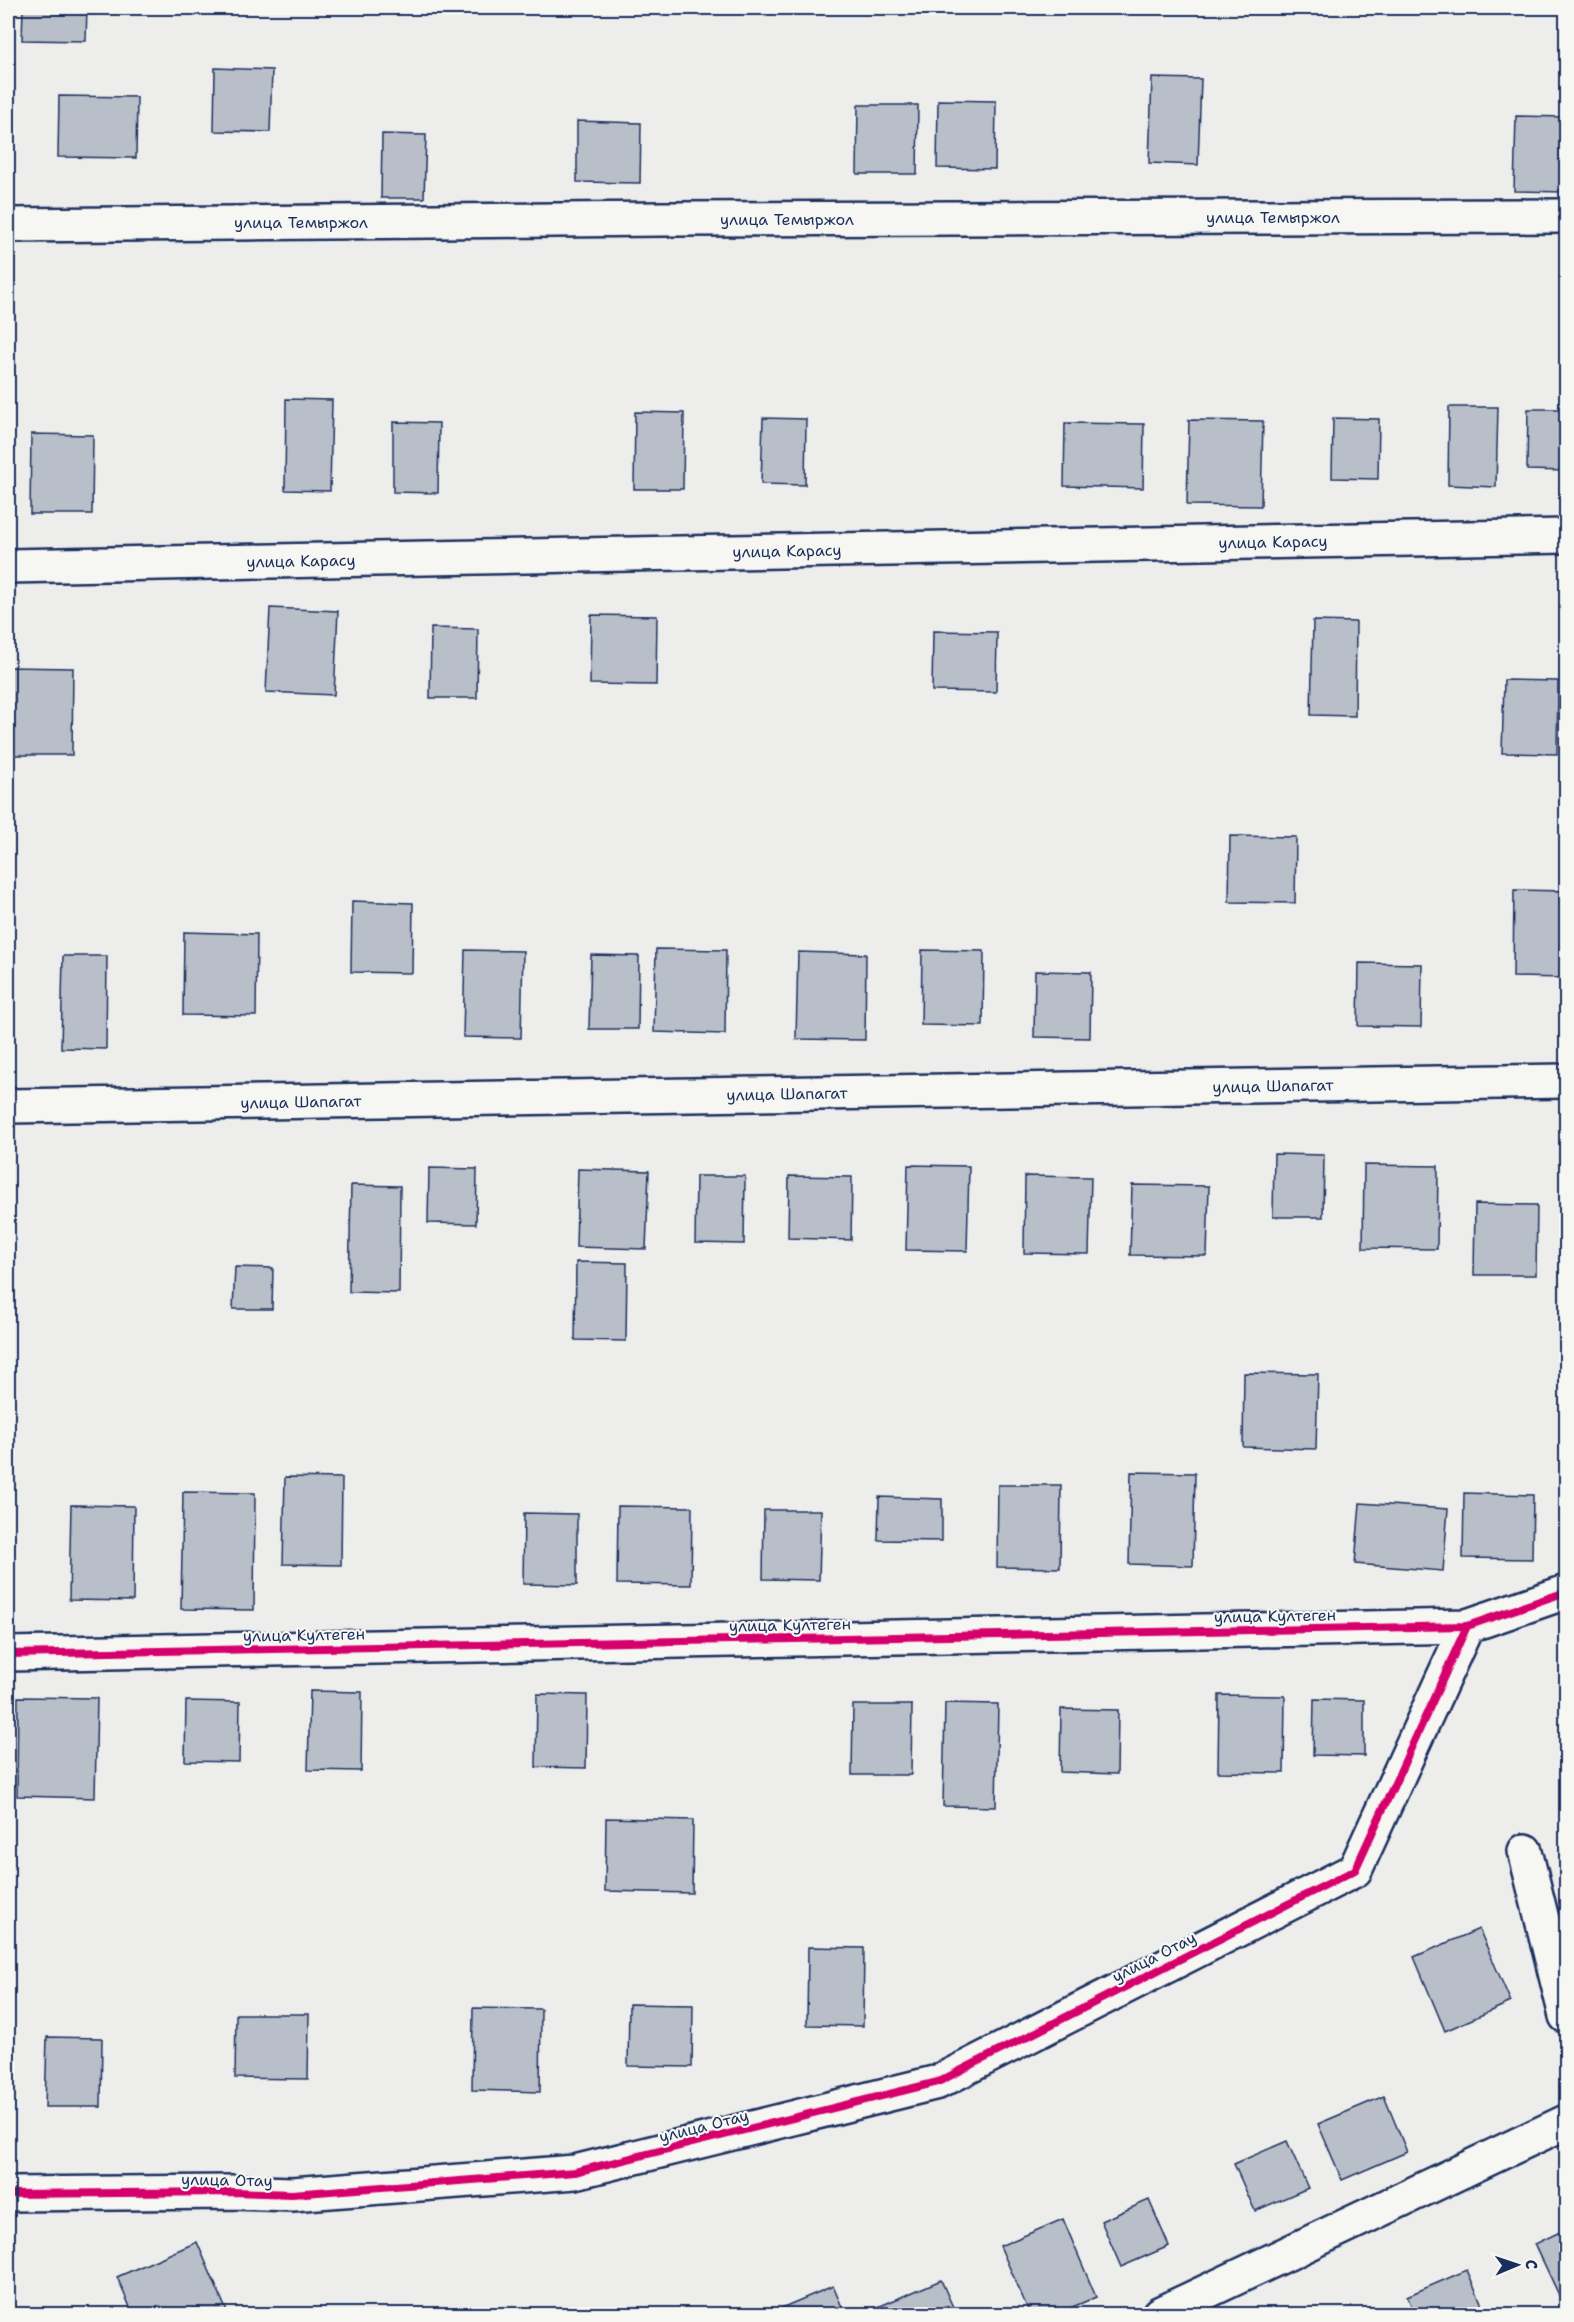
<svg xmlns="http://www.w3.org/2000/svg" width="1574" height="2322" font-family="'Shantell Sans',sans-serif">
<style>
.building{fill:#b9bfc8;stroke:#1b2f5e;stroke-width:1.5}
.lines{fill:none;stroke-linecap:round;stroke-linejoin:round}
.street-casing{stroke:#1b2f5e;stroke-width:38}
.street{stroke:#f6f6f2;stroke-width:33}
.cycleway-casing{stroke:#f6f6f2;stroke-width:11}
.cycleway{stroke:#d6006c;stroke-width:8}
.labels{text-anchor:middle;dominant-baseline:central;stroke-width:4.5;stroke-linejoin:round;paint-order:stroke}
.street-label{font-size:16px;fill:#1b2f5e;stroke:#f6f6f2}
</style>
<rect width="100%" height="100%" fill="#edeeec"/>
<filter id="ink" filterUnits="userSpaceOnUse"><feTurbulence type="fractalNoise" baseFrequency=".0167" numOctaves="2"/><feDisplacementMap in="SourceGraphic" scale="12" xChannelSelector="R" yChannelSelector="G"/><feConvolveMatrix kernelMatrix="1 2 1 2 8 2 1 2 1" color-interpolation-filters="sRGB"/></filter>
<g filter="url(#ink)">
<!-- building -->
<g class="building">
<polygon points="23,8 87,8 86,41 22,40"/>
<polygon points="215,68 272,70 270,132 214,131"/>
<polygon points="1152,78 1201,79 1198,165 1149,163"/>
<polygon points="59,96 137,97 136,158 58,157"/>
<polygon points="938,100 996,101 995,169 937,168"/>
<polygon points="858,105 918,105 917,174 857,174"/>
<polygon points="1516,116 1566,117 1565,192 1514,191"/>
<polygon points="577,121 641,123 640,183 577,182"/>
<polygon points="382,134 426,135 424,198 381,198"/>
<polygon points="286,399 332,400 330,491 285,490"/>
<polygon points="1449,407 1498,407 1496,487 1448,485"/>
<polygon points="1528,409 1566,409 1566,471 1527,470"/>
<polygon points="635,412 684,413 683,489 634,489"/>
<polygon points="763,418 806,419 805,485 761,484"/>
<polygon points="1333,418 1379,419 1378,479 1332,478"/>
<polygon points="1189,420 1263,421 1261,506 1187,505"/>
<polygon points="393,422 439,423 438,493 393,492"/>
<polygon points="1065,423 1144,424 1143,488 1064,486"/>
<polygon points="31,434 93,435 92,514 30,514"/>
<polygon points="270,608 338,611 334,695 266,692"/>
<polygon points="591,615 657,616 656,685 590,684"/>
<polygon points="1313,621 1356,622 1355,716 1311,715"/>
<polygon points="431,628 478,629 477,698 430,698"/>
<polygon points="933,631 997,632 996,692 932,691"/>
<polygon points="8,667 73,668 72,755 8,755"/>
<polygon points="1504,680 1558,681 1557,754 1502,753"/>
<polygon points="1230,836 1296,837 1295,903 1229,902"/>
<polygon points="1514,890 1566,891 1566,978 1513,977"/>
<polygon points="352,901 413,903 412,973 351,972"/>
<polygon points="184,932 257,934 256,1016 183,1015"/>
<polygon points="656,949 726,950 725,1034 654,1032"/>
<polygon points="465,950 523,951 521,1038 463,1037"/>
<polygon points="922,950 984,951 983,1026 921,1025"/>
<polygon points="798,952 866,954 865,1040 796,1039"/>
<polygon points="591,955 639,956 638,1029 589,1029"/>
<polygon points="63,956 107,956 106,1049 61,1048"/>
<polygon points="1359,963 1422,964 1421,1027 1358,1026"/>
<polygon points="1035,971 1091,972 1090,1038 1034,1037"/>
<polygon points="1274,1154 1324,1155 1323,1217 1273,1217"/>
<polygon points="908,1165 969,1166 967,1251 906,1250"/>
<polygon points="1364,1165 1438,1166 1437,1249 1363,1248"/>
<polygon points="429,1168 477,1169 476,1224 428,1223"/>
<polygon points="578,1169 649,1171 646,1249 576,1247"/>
<polygon points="696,1176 745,1176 744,1244 695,1243"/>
<polygon points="789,1176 852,1177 851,1240 788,1238"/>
<polygon points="1025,1176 1091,1177 1089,1254 1024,1253"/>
<polygon points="351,1185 400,1186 399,1293 349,1292"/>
<polygon points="1132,1185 1209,1186 1207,1256 1130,1255"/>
<polygon points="1475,1204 1537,1205 1536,1275 1474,1275"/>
<polygon points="576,1262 627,1263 626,1341 575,1340"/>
<polygon points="235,1267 273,1268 272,1309 233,1309"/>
<polygon points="1244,1373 1318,1374 1316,1449 1243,1447"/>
<polygon points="1131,1472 1195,1473 1193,1566 1129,1564"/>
<polygon points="285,1477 342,1478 341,1565 283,1564"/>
<polygon points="998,1485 1061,1485 1060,1568 997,1567"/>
<polygon points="183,1492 255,1493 254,1610 181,1609"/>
<polygon points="1464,1493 1533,1495 1532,1559 1463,1558"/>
<polygon points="879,1497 942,1499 942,1541 878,1540"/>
<polygon points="1360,1503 1448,1509 1443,1571 1355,1564"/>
<polygon points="71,1505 134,1506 133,1601 69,1600"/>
<polygon points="618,1506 692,1507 691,1585 617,1584"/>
<polygon points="764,1510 821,1510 819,1580 763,1579"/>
<polygon points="524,1513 577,1514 577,1585 523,1584"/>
<polygon points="310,1691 362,1692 361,1771 308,1770"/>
<polygon points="537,1694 587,1695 586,1768 536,1767"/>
<polygon points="1219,1695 1285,1696 1284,1773 1218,1772"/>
<polygon points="18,1697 97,1698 95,1798 17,1796"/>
<polygon points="1314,1699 1364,1700 1364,1756 1313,1755"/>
<polygon points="186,1701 240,1702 239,1762 185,1761"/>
<polygon points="945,1703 998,1704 996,1807 943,1806"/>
<polygon points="853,1705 912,1705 911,1775 852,1775"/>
<polygon points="1061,1709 1118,1710 1117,1774 1060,1772"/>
<polygon points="606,1818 693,1820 692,1893 605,1891"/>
<polygon points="1479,1929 1511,2002 1445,2031 1414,1957"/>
<polygon points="808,1947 864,1948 863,2026 807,2025"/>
<polygon points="629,2004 693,2005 692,2067 628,2066"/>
<polygon points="473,2008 541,2009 540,2092 472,2090"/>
<polygon points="236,2014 309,2014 308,2079 235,2078"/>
<polygon points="47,2037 102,2038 101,2107 45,2107"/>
<polygon points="1384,2096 1407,2152 1342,2180 1318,2124"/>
<polygon points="1287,2141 1308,2188 1255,2211 1234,2164"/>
<polygon points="1149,2200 1169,2246 1121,2267 1101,2221"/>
<polygon points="1063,2219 1096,2297 1056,2314 1030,2314 1000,2246"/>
<polygon points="1566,2229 1566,2310 1535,2244"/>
<polygon points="197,2242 228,2314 133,2314 117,2277"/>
<polygon points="1467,2270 1486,2314 1415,2314 1407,2296"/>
<polygon points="941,2280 956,2314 881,2314 878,2307"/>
<polygon points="833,2286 845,2314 767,2314"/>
</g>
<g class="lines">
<defs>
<g id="street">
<polyline points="8,225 664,219 1566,216"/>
<polyline points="8,566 1566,536"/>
<polyline points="8,1106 1566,1081"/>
<polyline points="8,1654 1467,1626 1566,1592"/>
<polyline points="1525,1851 1566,2016"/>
<polyline points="8,2194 232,2192 292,2194 575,2172 938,2082 1355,1870 1467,1626"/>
<polyline points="1159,2314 1566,2122"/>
</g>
</defs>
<!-- street casing -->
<use href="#street" class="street-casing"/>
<!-- street -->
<use href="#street" class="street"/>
<defs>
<g id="cycleway">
<polyline points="8,1654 1467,1626 1566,1592"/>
<polyline points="8,2194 232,2192 292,2194 575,2172 938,2082 1355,1870 1467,1626"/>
</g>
</defs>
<!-- cycleway casing -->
<use href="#cycleway" class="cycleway-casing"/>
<!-- cycleway -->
<use href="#cycleway" class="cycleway"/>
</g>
</g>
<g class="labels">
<!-- street labels -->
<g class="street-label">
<text x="1273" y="217">улица Темыржол</text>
<text x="787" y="219">улица Темыржол</text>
<text x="301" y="222">улица Темыржол</text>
<text transform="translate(1273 542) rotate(-1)">улица Карасу</text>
<text transform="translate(787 551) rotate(-1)">улица Карасу</text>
<text transform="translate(301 561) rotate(-1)">улица Карасу</text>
<text transform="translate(1273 1086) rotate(-1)">улица Шапагат</text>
<text transform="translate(787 1094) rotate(-1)">улица Шапагат</text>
<text transform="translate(301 1102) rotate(-1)">улица Шапагат</text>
<text transform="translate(1275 1616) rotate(-1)">улица Култеген</text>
<text transform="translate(790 1625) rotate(-1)">улица Култеген</text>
<text transform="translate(304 1635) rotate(-1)">улица Култеген</text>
<text transform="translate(1154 1957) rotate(-27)">улица Отау</text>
<text transform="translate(704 2126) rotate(-14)">улица Отау</text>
<text transform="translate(227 2180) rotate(1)">улица Отау</text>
</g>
</g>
<!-- margin -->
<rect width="1574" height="2322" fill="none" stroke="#f6f6f2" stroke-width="30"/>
<rect x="15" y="15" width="1544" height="2292" fill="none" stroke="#1b2f5e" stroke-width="2" filter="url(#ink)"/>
<!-- north arrow -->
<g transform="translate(1517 2265) rotate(88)" stroke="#f6f6f2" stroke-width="4.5" paint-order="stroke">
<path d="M0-4.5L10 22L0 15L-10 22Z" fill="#1b2f5e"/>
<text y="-9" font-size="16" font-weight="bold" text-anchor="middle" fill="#1b2f5e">С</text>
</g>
</svg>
